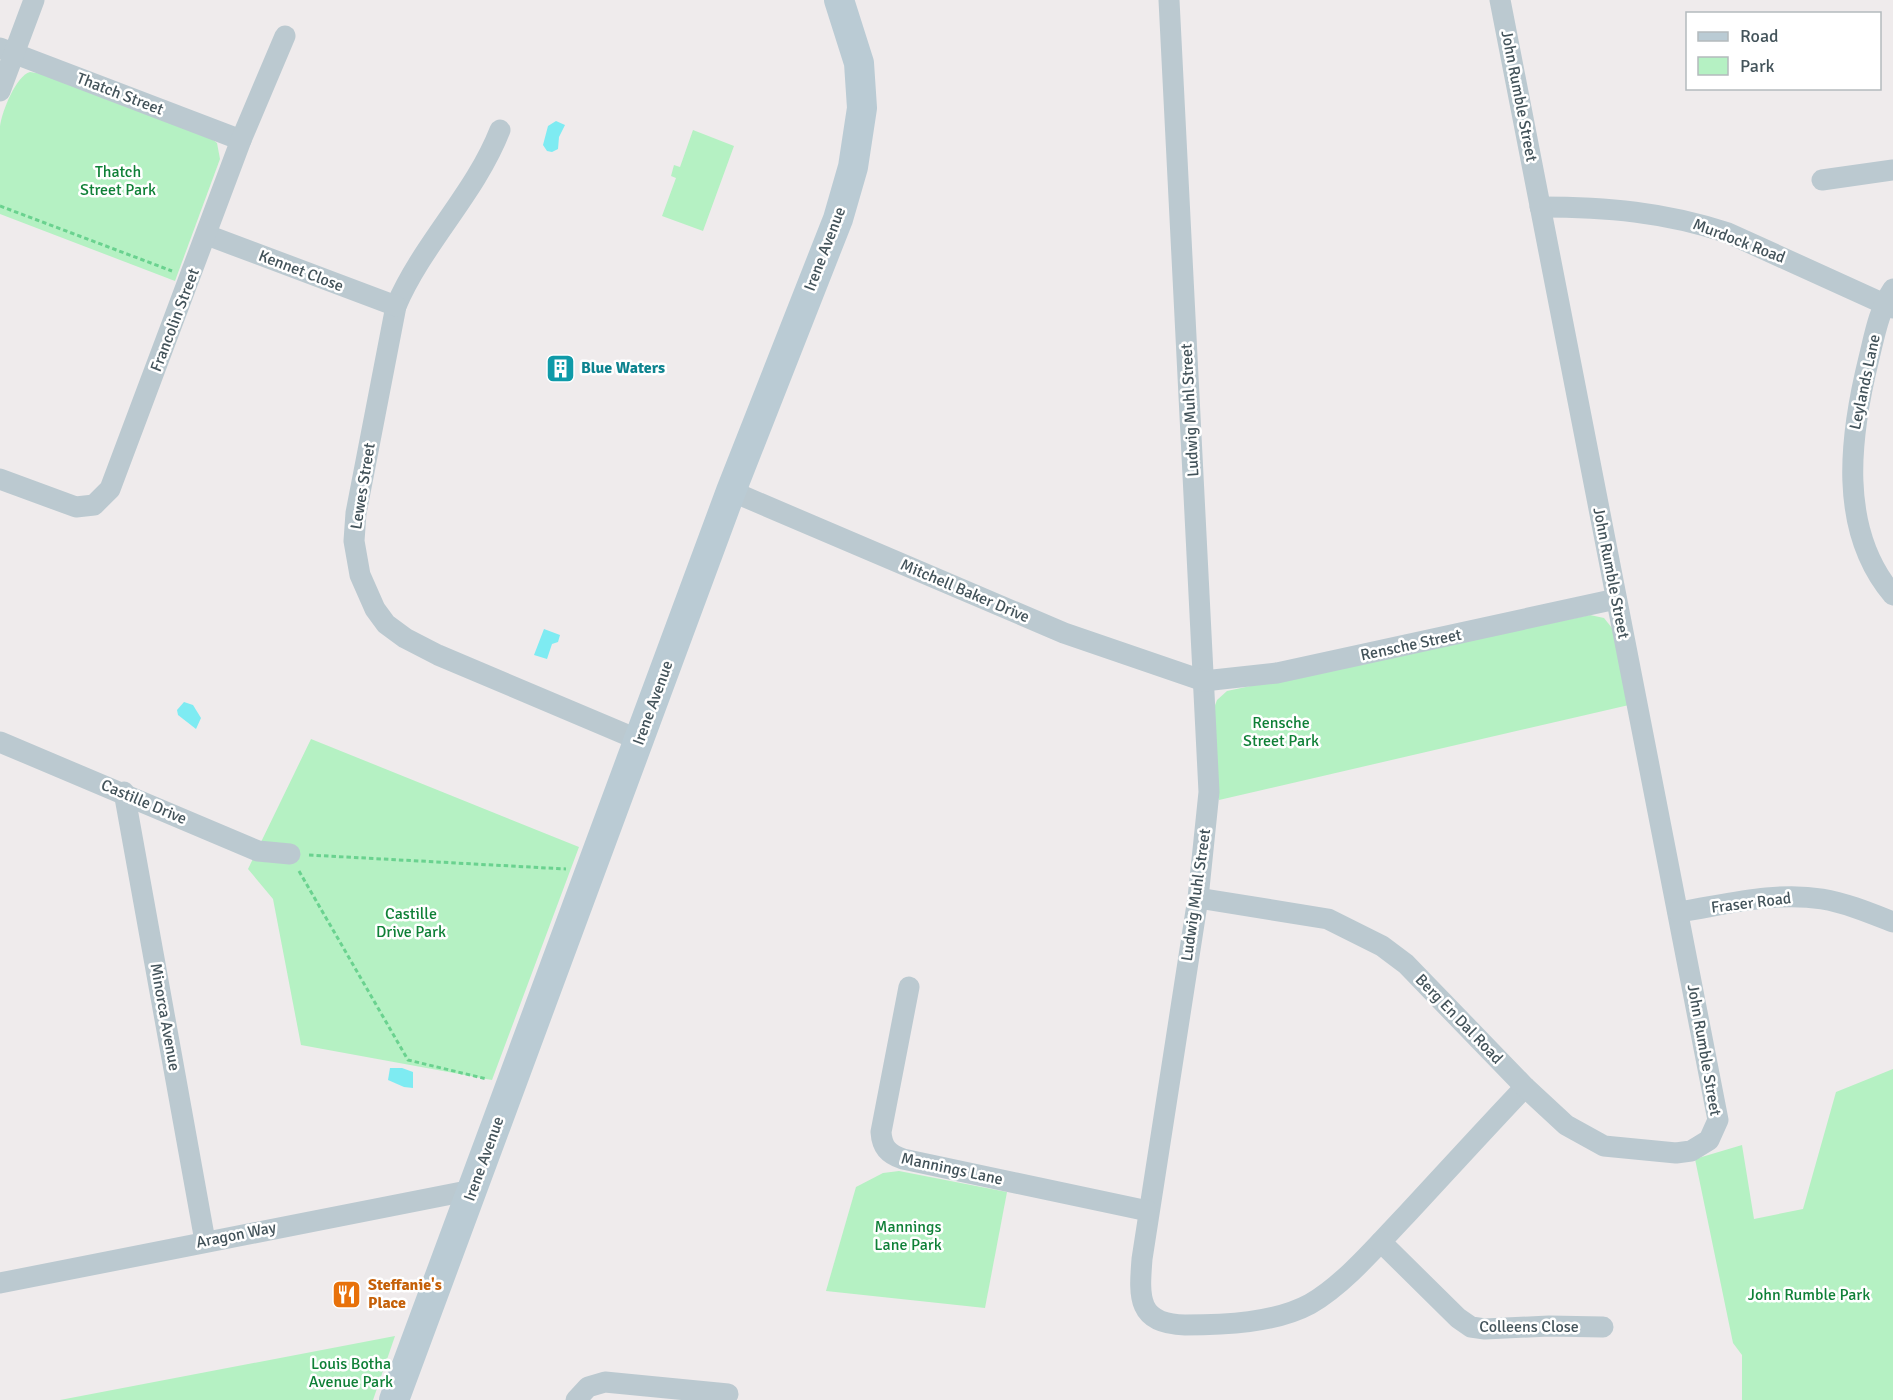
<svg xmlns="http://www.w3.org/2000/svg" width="1893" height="1400" font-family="Signika,sans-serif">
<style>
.green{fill:#b5f1c3}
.water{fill:#7eebf2}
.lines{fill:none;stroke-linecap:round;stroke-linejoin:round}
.path{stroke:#6ad28f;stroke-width:3;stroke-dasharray:4.5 3;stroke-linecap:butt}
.street{stroke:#bbc9d0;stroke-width:21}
.secondary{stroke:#bacbd4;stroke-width:30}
.labels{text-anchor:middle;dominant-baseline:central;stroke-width:5;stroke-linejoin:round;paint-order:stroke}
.street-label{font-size:16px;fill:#43535a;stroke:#fff}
.park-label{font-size:16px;fill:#0f8037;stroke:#fff}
.culture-label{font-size:16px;font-weight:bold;fill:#0d838f;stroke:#fff;text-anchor:start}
.food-label{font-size:16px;font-weight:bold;fill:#c56008;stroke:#fff;text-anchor:start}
</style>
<rect width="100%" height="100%" fill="#efebec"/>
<!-- green -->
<g class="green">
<path d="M30,72L43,74L208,136L217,143L220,159L175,281L0,214C0,186 0,155 0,126C2,111 16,76 30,72Z"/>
<polygon points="693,130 734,146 703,231 662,216 676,178 671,176 674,165 680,167"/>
<polygon points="1590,615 1604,618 1612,628 1629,705 1219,800 1214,708 1217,700 1227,691"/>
<polygon points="311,739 579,847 492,1080 301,1045 273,899 248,869"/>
<polygon points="1893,1069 1893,1400 1742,1400 1742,1355 1733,1343 1695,1159 1742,1145 1754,1219 1803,1209 1836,1092"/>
<polygon points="899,1171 1007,1192 985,1308 826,1291 856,1187 883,1173"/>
<polygon points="395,1336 373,1400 60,1400"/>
</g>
<!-- water -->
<g class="water">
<polygon points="556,121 565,125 559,137 558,149 552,152 547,151 543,145 548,126"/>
<polygon points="544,629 560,635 558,642 552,644 547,659 534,655"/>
<polygon points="184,702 193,705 201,718 196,729 178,715 177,710"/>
<polygon points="390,1068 402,1068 413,1072 413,1088 404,1087 388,1080"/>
</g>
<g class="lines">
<!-- path -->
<g class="path">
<polyline points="0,206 172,271"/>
<polyline points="309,855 566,869"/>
<polyline points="299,871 408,1060 487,1079"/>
</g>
<!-- street -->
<g class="street">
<path d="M1169,0L1209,792L1198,898L1142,1259C1139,1297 1137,1324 1185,1325C1224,1325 1275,1323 1310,1304C1345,1284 1379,1243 1407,1214C1446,1172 1485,1129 1525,1087"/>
<polyline points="0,48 241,140"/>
<polyline points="0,91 34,0"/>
<path d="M500,130C475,194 423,243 396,306L356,513L354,541L360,575L375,609L386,624L405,638L438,655L639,740"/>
<polyline points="1822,180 1893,170"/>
<path d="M1540,207C1606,207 1665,212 1728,233L1893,308"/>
<polyline points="207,235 396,306"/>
<path d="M1893,289C1879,310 1875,333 1869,358C1850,435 1837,529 1893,595"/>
<polyline points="0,479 76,507 94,505 110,489 241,140 285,36"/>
<polyline points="731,491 1064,633 1204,681 1277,673 1616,599"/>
<polyline points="0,742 258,851 290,854"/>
<polyline points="124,792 205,1241"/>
<polyline points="1198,898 1328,919 1382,946 1406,964 1525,1087 1566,1125 1604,1146 1676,1153 1691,1151 1709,1140 1718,1120 1500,0"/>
<path d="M1678,912C1725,905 1774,891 1822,899C1846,903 1870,913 1893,922"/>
<path d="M909,987L881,1132C882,1147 888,1154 903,1159L1148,1211"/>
<polyline points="1381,1242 1458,1318 1471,1327 1485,1329 1549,1326 1603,1327"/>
<polyline points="0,1283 472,1190"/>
<polyline points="576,1400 588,1387 605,1382 728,1394"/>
</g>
<!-- secondary -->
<polyline class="secondary" points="394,1400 731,491 838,219 853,167 862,108 859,63 839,0"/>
</g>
<!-- icons -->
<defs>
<symbol id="building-square" viewBox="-11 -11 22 22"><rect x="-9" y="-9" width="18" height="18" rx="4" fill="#0f9aa8" stroke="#fff"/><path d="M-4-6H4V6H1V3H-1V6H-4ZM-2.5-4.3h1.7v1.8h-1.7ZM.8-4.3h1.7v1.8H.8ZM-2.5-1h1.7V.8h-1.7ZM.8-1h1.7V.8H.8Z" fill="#fff"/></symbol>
<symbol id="restaurant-square" viewBox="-11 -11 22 22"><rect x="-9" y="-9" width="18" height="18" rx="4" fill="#e8710a" stroke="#fff"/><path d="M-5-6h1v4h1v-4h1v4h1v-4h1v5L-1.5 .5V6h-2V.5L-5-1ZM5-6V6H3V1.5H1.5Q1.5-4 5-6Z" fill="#fff"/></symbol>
</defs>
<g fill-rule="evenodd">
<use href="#building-square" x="544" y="352" width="33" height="33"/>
<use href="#restaurant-square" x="330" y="1278" width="33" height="33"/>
</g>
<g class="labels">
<!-- street labels -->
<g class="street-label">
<text transform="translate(120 94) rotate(21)">Thatch Street</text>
<text transform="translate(1519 96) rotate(79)">John Rumble Street</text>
<text transform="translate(1739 241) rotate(21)">Murdock Road</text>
<text transform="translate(825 249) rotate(-69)">Irene Avenue</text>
<text transform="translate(301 271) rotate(21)">Kennet Close</text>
<text transform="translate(175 320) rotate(-69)">Francolin Street</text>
<text transform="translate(1865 382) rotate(-78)">Leylands Lane</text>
<text transform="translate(1190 410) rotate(-93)">Ludwig Muhl Street</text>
<text transform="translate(363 486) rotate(-81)">Lewes Street</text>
<text transform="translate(1611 573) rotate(79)">John Rumble Street</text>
<text transform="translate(965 591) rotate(23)">Mitchell Baker Drive</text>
<text transform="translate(1411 645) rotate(-12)">Rensche Street</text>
<text transform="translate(653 703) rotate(-70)">Irene Avenue</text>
<text transform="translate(144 802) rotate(23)">Castille Drive</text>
<text transform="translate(1196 895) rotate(-82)">Ludwig Muhl Street</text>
<text transform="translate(1751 903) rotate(-7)">Fraser Road</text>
<text transform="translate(165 1017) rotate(80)">Minorca Avenue</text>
<text transform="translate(1459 1019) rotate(46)">Berg En Dal Road</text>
<text transform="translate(1704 1050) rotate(80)">John Rumble Street</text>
<text transform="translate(484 1159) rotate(-70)">Irene Avenue</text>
<text transform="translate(952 1169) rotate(12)">Mannings Lane</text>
<text transform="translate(236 1235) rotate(-11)">Aragon Way</text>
<text x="1529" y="1327">Colleens Close</text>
</g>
<!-- park labels -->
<g class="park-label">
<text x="118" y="172">Thatch<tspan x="118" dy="18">Street Park</tspan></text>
<text x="1281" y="723">Rensche<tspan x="1281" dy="18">Street Park</tspan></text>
<text x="411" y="914">Castille<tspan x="411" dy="18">Drive Park</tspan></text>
<text x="908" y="1227">Mannings<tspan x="908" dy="18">Lane Park</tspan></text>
<text x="1809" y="1295">John Rumble Park</text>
<text x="351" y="1364">Louis Botha<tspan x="351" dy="18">Avenue Park</tspan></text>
</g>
<!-- culture labels -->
<g class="culture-label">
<text x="581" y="368">Blue Waters</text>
</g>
<!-- food labels -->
<g class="food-label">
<text x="368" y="1285">Steffanie's<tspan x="368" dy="18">Place</tspan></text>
</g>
</g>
<!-- legend -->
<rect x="1686" y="12" width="195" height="78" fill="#ffffff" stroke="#b4babd" stroke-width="1.5"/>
<rect x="1698" y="32" width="30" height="9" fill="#bacbd4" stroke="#b4babd" stroke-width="1.5"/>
<text x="1740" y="42" font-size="18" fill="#43535a">Road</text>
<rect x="1698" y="57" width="30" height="18" fill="#b5f1c3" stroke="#b4babd" stroke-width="1.5"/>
<text x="1740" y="72" font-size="18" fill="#43535a">Park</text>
</svg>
